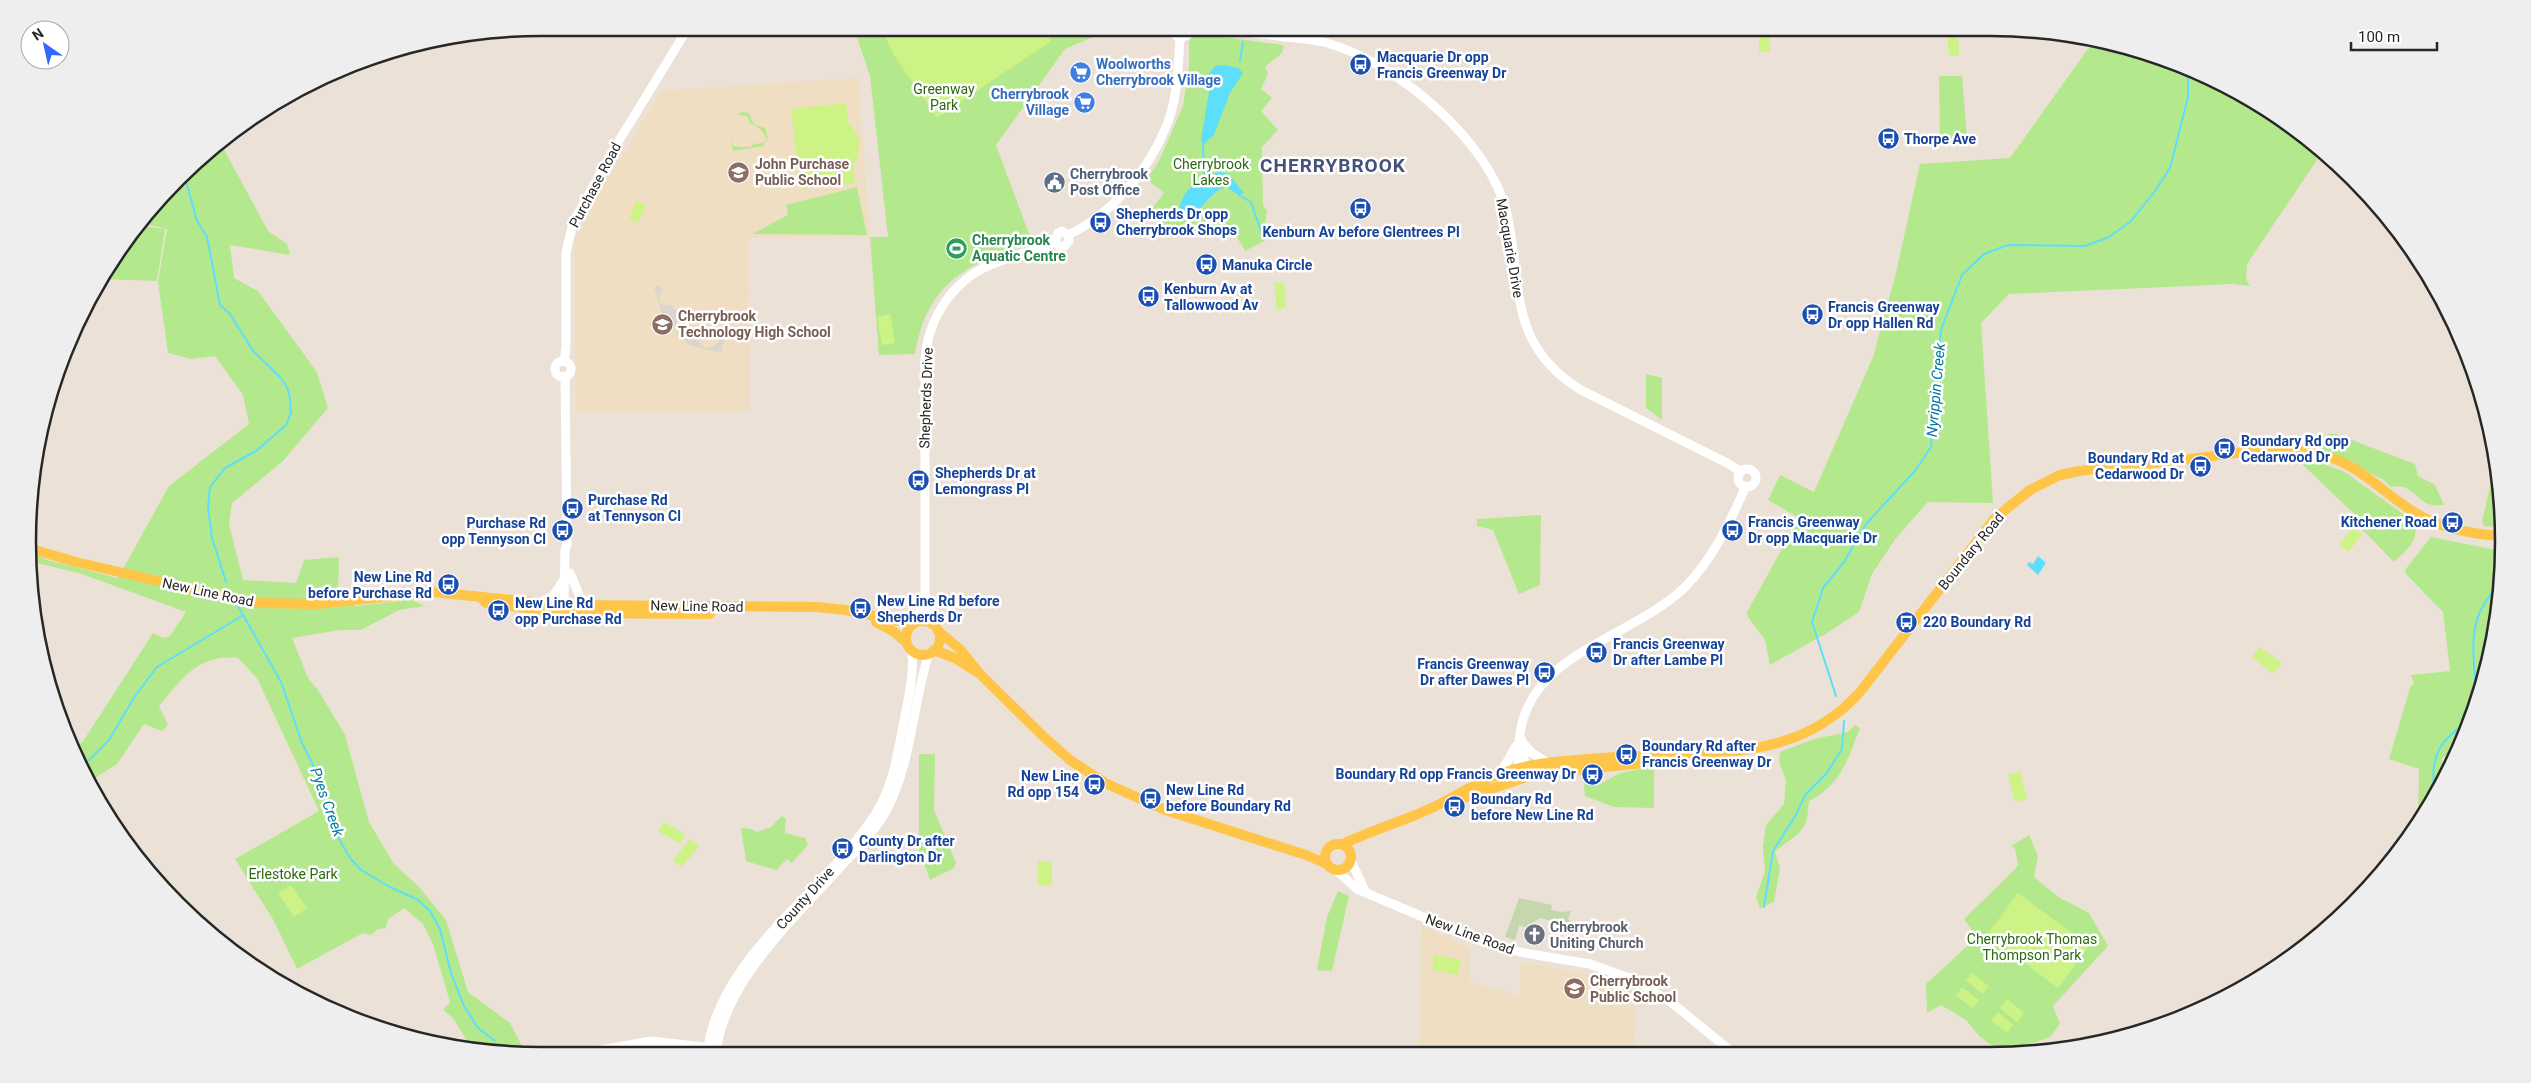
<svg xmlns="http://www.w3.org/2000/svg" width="2531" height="1083" font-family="Roboto,sans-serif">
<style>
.education{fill:#f0dec3}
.green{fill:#b3e98c}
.cemetery{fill:#c5d7ac}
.pitch{fill:#cdf286}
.plaza{fill:#dbd5ce}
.water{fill:#5ddefa}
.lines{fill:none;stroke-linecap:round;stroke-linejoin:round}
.stream{stroke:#5ddefa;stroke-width:2}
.secondary{stroke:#fff;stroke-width:9}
.primary{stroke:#fec549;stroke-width:10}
.labels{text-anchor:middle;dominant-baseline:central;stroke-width:5;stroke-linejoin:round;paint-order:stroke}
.transit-label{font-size:14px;font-weight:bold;fill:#164399;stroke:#fff;text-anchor:start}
.shop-label{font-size:14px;font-weight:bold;fill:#366cbe;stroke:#fff;text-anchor:start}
.park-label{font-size:14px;fill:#2b6912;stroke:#fff}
.education-label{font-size:14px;font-weight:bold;fill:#785e54;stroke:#fff;text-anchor:start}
.service-label{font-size:14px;font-weight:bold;fill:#4e5e75;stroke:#fff;text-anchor:start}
.street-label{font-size:14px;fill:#272727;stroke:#fff}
.leisure-label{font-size:14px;font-weight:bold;fill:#27864d;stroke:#fff;text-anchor:start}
.worship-label{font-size:14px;font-weight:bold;fill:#5b616d;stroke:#fff;text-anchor:start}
.water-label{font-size:15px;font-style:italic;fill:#0078a2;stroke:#fff}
.district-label{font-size:19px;font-weight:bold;letter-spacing:1px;fill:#44527b;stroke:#fff}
.rim{fill:none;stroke:#272727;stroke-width:2.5}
</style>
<rect width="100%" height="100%" fill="#ece1d6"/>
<!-- education -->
<g class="education">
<polygon points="858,78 870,237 749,237 750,411 576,411 574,236 578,236 590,209 661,91"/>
<polygon points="1422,926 1470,948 1470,982 1520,996 1521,962 1582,973 1620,985 1635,992 1634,1052 1419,1053"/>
</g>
<!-- green -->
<g class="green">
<path d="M854,28H1114L1065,49L996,145L1032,242C969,263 927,281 915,354L879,355L870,237H888L870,76Z"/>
<polygon points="1192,37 1223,37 1284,45 1282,53 1265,67 1268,74 1261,89 1272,98 1261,111 1278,130 1262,147 1263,205 1267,211 1265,225 1270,238 1245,251 1234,232 1184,237 1179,233 1168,233 1163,222 1149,212 1164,193 1147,179 1159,161 1183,106 1189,66 1189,42"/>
<polygon points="2095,39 2155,55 2247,97 2323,151 2247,264 2246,280 2250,286 2233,284 2009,294 1981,323 1993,503 1928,502 1896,538 1872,574 1859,612 1827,633 1770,665 1765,640 1746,614 1799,518 1768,500 1780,475 1814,492 1873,357 1896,273 1920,164 2010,158"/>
<polygon points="1939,76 1962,76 1967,138 1940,138"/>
<path d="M742,112L749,113L754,125L765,128L768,138L763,146L733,151L731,137L733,146C740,147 745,147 751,147L753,144L764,143L767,138L760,129L750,123L747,116L737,115Z"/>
<path d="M220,142L268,231L287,244L290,255L230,245L234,278L258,291L317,372L328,408L283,461L232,503L229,524L243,580L296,583L304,560L339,557L338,593L355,606L411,600L425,606L399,610L361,630H340L292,638L308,678L318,690L345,735L369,822L394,864L419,887L446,920L468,992L510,1023L526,1054L472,1049L453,1018L443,1010L450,1002L433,944L423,924L404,908L388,919L386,928L378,929L371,935L363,933L297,969L274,921L235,859L319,811L257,678L238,658C198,654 183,678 159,706L168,725L162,731L144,724L117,764L90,781L89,782L71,743H82L153,633L163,638L170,636L186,612L82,574L29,561L28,551L47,560L118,578L169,486L249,424L243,395L215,356L191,359L168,353L158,282L167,229L141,223C162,192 190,164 220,142Z"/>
<polygon points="857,187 867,235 752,234 788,215 786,205"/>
<polygon points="139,225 165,229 157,281 100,279"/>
<polygon points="1646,374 1662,378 1662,420 1646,408"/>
<path d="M2329,434H2336L2415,464L2418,476L2435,485L2444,505C2441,505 2435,506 2432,505C2415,501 2412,482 2391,487L2384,480L2320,448L2318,443Z"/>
<path d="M2301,458L2319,462L2345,472L2413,521C2422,538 2406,551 2394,562L2355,522L2364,527L2374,523L2372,520H2364L2351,511L2300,462L2299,459Z"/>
<polygon points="2495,466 2502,508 2502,527 2484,526 2482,521"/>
<polygon points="1541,515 1540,585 1519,594 1493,530 1477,526 1477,519"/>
<polygon points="2431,537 2501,551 2499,609 2476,707 2459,742 2441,760 2447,766 2417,827 2402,846 2400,841 2418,819 2419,769 2389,759 2411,685 2414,685 2411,675 2450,671 2443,612 2406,574 2405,570"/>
<path d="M1855,725L1860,728C1848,759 1841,785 1809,801C1808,808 1808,819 1805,825C1799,837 1784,842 1775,852L1780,868L1774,902L1760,908L1756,897L1765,872L1763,847L1766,825L1784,804L1786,780L1779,761L1780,752L1814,739L1848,732Z"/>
<polygon points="919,754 935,754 934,810 956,863 954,868 930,880 923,860 919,859"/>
<polygon points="1649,767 1654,770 1654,808 1614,807 1585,796 1584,785 1588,780 1597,786 1620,773"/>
<polygon points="782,816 786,819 785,833 805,838 808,845 792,863 787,859 776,870 746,861 741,828 751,829 757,832 771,827"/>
<polygon points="2029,835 2038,856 2034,877 2060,898 2089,913 2108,946 2053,1006 2060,1024 2050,1037 2028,1045 2021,1051 1999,1051 1979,1036 1966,1020 1941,1005 1927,1013 1926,984 1977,937 1964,919 2015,869 2018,865 2015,848 2011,846"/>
<polygon points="1338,891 1349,896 1332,971 1317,970 1327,917"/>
<polygon points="1096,1049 1097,1054 1063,1054 1066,1050"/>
</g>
<!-- cemetery -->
<polygon class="cemetery" points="1519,898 1552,905 1551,910 1561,912 1571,911 1568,920 1571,921 1569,926 1560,927 1557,922 1540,918 1531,924 1529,929 1519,925 1515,940 1505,937"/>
<!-- pitch -->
<g class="pitch">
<polygon points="881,28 1041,28 1051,41 937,118 895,57"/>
<rect x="1759" y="28" width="11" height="24"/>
<polygon points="1958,33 1959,55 1949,56 1947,34"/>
<polygon points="846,103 848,123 855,131 859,140 858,156 853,165 855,183 800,189 791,109"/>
<polygon points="636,201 646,205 638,223 629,219"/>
<polygon points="1284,282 1286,307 1277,311 1274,283"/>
<polygon points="890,314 895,343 882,345 877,317"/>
<polygon points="2353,528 2362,535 2348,552 2339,544"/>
<polygon points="2260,647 2282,663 2273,674 2252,657"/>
<polygon points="2020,771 2027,799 2015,802 2008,774"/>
<polygon points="664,822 685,834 680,844 658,831"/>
<polygon points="690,839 699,846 682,867 673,860"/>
<rect x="1038" y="861" width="14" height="24"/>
<polygon points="291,885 307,908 294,917 278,893"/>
<polygon points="2018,893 2089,946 2058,988 1987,935"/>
<polygon points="1434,955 1461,960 1458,975 1432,970"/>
<polygon points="1972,973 1989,986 1983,994 1966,980"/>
<polygon points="1962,987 1979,1000 1972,1008 1956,995"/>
<polygon points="2007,999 2024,1013 2017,1022 2000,1008"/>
<polygon points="1998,1012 2013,1025 2007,1033 1991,1021"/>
</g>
<!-- plaza -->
<polygon class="plaza" points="659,286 663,290 659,297 660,304 672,306 677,312 679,319 674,327 676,331 692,332 697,335 701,345 705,348 713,347 720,340 724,341 721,353 689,345 663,319 654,287"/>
<!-- water -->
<g class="water">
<polygon points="1225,65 1238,68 1243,73 1230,93 1214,135 1203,145 1201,140 1209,92 1207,76 1215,66"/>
<path d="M1221,172L1228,174L1244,193L1239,195L1226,187C1206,192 1202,219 1179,216C1178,193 1200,174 1221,172Z"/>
<polygon points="2038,556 2046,563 2038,575 2027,565 2029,562 2033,564"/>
</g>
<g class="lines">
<!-- stream -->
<g class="stream">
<polyline points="1240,61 1243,42"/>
<polyline points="1203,145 1204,177"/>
<polyline points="184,174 197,221 207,237 220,305 230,314 253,351 280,377 287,387 290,398 291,413 286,425 256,451 225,468 210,487 208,507 212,538 226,582"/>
<polyline points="1239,195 1251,202 1263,237"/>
<polyline points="238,606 281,682 302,743 318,775 335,832 350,858 361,870 390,887 418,900 430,911 440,929 451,973 464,1006 478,1028 495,1041"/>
<polyline points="1836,696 1812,622 1823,588 1844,562 1866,524 1915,471 1931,447 1941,330 1962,275 1984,254 2008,245 2085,246 2109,237 2131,221 2155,191 2170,168 2188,97 2188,70"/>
<path d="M2477,703C2476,675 2468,641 2479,614C2484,602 2493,591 2500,581"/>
<polyline points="82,767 109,740 135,696 157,667 242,616"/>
<path d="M2434,793C2431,752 2438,744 2470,719"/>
<polyline points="1764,907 1773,851 1797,813 1805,795 1826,774 1842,749 1844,721"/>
</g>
<!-- secondary -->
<g class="secondary">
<polyline points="1174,28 1174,34 1180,38"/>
<path d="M1214,28C1233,30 1252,33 1271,35C1289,38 1309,38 1327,43C1396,62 1491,142 1507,214C1523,287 1507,344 1581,390L1729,464L1741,472"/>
<polyline points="1188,29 1198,28"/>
<polyline points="1180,38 1187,35 1187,28"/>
<path d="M1068,235C1114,213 1150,169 1168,122C1178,95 1178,66 1180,38"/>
<polyline points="1055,242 1059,246 1065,246 1069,241 1068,235"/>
<polyline points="1055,242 1058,233 1062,231 1068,235"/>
<circle cx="563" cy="369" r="8"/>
<polyline points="564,362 566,347 566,252 573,223 612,152 688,28"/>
<polyline points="565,376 567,544 565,550 564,605 566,610"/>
<circle cx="1747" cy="478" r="9"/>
<polyline points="570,573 580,597 590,605"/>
<polyline points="925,596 935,627"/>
<polyline points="541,602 553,596 563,581"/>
<path d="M916,622L925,596V361C927,320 952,281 990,265C1011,256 1034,251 1055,242"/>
<polyline points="1521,738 1526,772"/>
<polyline points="1523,743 1532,753 1548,763"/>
<polyline points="1500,774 1516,746"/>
<path d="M1525,777C1514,762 1518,750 1520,734C1531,652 1633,638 1685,587C1713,559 1730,522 1746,486"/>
<polyline points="1351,861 1365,891"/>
<polyline points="1336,870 1357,889 1475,939 1524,953 1590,964 1635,980 1672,1003 1732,1052"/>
<polyline points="572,1055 651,1041 713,1048"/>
<path d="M707,1055C717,956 826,893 876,813C893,786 897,756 903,726C908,701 914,677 912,651"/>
<path d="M716,1055C722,982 797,916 844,863C858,848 874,832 885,813C912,764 912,706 929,653"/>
</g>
<!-- primary -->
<g class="primary">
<polyline points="28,548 76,562 253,603 317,604 432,592 564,605 817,607 846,610 913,624"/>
<polyline points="481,598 486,603 567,613 710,614"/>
<circle cx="923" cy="638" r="17"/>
<polyline points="876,622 893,631 906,642"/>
<polyline points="938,631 960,649 980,674 1045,738 1070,760 1105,783 1165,810 1306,855 1327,864"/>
<polyline points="934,650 955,658 977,672"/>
<polyline points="1449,803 1536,774 1644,763 1654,758"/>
<circle cx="1338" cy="857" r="13"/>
<path d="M1343,844C1374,829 1408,820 1438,805C1459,794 1478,782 1500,774C1532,762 1567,761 1601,758C1619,757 1637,754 1654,758C1732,751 1804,755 1860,692L1995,518L2030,490L2060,475L2079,471C2116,467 2153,464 2189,459C2234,454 2285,442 2329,457C2358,466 2380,489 2405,506C2433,527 2467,534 2501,536"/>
</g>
</g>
<!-- icons -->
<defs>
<symbol id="bus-disc" viewBox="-11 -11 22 22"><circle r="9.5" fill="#1a4fb4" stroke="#fff"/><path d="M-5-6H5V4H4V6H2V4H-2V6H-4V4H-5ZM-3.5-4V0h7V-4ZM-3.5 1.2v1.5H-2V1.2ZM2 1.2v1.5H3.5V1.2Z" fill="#fff"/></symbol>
<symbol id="supermarket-disc" viewBox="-11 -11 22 22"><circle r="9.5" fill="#3f7fe0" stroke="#fff"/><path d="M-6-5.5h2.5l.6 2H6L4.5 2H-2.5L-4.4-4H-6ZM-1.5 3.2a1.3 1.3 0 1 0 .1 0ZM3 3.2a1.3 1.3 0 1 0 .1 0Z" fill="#fff"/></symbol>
<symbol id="school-disc" viewBox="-11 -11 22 22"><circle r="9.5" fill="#8d6e63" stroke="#fff"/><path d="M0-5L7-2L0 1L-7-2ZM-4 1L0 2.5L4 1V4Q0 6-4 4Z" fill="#fff"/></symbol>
<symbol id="civic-disc" viewBox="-11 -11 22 22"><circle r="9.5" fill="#5c6f8a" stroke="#fff"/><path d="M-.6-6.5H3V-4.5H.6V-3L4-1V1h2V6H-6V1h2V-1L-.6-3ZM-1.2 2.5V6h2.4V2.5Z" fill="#fff"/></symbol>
<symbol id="stadium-disc" viewBox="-11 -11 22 22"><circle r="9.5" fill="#2e9e5b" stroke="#fff"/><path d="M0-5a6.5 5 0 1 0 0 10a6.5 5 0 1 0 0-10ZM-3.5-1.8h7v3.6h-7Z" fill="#fff"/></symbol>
<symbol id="church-disc" viewBox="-11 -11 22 22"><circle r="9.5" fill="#6b7280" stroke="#fff"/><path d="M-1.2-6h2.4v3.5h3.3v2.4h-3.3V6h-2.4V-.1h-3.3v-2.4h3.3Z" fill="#fff"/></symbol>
</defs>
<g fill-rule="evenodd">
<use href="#bus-disc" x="1348" y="52" width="25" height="25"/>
<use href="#supermarket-disc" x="1068" y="60" width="25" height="25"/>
<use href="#supermarket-disc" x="1072" y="90" width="25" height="25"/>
<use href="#bus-disc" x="1876" y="126" width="25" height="25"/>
<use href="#school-disc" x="726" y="160" width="25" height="25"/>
<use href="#civic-disc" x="1042" y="170" width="25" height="25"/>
<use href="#bus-disc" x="1348" y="196" width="25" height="25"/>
<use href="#bus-disc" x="1088" y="210" width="25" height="25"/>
<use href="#stadium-disc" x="944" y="236" width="25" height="25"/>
<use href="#bus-disc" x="1194" y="252" width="25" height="25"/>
<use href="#bus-disc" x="1136" y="284" width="25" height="25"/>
<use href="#bus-disc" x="1800" y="302" width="25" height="25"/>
<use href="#school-disc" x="650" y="312" width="25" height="25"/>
<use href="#bus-disc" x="2212" y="436" width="25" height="25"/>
<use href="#bus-disc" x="2188" y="454" width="25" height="25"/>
<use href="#bus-disc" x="906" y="468" width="25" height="25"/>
<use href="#bus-disc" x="560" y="496" width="25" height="25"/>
<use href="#bus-disc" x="2440" y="510" width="25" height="25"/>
<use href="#bus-disc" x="1720" y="518" width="25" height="25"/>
<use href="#bus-disc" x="550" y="518" width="25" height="25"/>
<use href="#bus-disc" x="436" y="572" width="25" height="25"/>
<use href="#bus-disc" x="848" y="596" width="25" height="25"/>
<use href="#bus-disc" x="486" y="598" width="25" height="25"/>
<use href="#bus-disc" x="1894" y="610" width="25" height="25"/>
<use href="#bus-disc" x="1584" y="640" width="25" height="25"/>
<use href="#bus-disc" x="1532" y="660" width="25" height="25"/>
<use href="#bus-disc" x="1614" y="742" width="25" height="25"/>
<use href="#bus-disc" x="1580" y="762" width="25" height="25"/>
<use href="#bus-disc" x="1082" y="772" width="25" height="25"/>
<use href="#bus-disc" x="1138" y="786" width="25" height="25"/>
<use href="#bus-disc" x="1442" y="794" width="25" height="25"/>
<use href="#bus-disc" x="830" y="836" width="25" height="25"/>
<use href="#church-disc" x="1522" y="922" width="25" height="25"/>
<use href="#school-disc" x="1562" y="976" width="25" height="25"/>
</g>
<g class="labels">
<!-- transit labels -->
<g class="transit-label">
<text x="1377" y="57">Macquarie Dr opp<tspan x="1377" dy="16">Francis Greenway Dr</tspan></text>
<text x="1904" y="139">Thorpe Ave</text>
<text x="1116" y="214">Shepherds Dr opp<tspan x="1116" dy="16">Cherrybrook Shops</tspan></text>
<text x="1361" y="232" text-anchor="middle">Kenburn Av before Glentrees Pl</text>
<text x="1222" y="265">Manuka Circle</text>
<text x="1164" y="289">Kenburn Av at<tspan x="1164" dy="16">Tallowwood Av</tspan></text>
<text x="1828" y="307">Francis Greenway<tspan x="1828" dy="16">Dr opp Hallen Rd</tspan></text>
<text x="2241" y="441">Boundary Rd opp<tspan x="2241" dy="16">Cedarwood Dr</tspan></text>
<text x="2184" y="458" text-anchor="end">Boundary Rd at<tspan x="2184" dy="16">Cedarwood Dr</tspan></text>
<text x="935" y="473">Shepherds Dr at<tspan x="935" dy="16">Lemongrass Pl</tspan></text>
<text x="588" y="500">Purchase Rd<tspan x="588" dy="16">at Tennyson Cl</tspan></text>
<text x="1748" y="522">Francis Greenway<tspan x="1748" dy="16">Dr opp Macquarie Dr</tspan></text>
<text x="2437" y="522" text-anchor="end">Kitchener Road</text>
<text x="546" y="523" text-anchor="end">Purchase Rd<tspan x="546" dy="16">opp Tennyson Cl</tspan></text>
<text x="432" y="577" text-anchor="end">New Line Rd<tspan x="432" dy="16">before Purchase Rd</tspan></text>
<text x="877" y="601">New Line Rd before<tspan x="877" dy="16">Shepherds Dr</tspan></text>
<text x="515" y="603">New Line Rd<tspan x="515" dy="16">opp Purchase Rd</tspan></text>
<text x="1923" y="622">220 Boundary Rd</text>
<text x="1613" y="644">Francis Greenway<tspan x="1613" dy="16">Dr after Lambe Pl</tspan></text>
<text x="1529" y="664" text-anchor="end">Francis Greenway<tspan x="1529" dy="16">Dr after Dawes Pl</tspan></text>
<text x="1642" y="746">Boundary Rd after<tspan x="1642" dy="16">Francis Greenway Dr</tspan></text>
<text x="1576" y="774" text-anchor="end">Boundary Rd opp Francis Greenway Dr</text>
<text x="1079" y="776" text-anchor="end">New Line<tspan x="1079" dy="16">Rd opp 154</tspan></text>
<text x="1166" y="790">New Line Rd<tspan x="1166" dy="16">before Boundary Rd</tspan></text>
<text x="1471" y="799">Boundary Rd<tspan x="1471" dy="16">before New Line Rd</tspan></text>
<text x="859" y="841">County Dr after<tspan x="859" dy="16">Darlington Dr</tspan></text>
</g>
<!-- shop labels -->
<g class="shop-label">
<text x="1096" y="64">Woolworths<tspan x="1096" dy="16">Cherrybrook Village</tspan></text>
<text x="1069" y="94" text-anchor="end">Cherrybrook<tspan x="1069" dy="16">Village</tspan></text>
</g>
<!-- park labels -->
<g class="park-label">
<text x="944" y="89">Greenway<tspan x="944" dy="16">Park</tspan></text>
<text x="1211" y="164">Cherrybrook<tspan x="1211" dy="16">Lakes</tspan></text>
<text x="293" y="874">Erlestoke Park</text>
<text x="2032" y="939">Cherrybrook Thomas<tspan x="2032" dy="16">Thompson Park</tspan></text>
</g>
<!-- education labels -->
<g class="education-label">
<text x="755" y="164">John Purchase<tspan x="755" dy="16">Public School</tspan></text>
<text x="678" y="316">Cherrybrook<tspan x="678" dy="16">Technology High School</tspan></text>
<text x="1590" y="981">Cherrybrook<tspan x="1590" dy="16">Public School</tspan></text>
</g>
<!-- service labels -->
<g class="service-label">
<text x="1070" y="174">Cherrybrook<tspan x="1070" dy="16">Post Office</tspan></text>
</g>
<!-- street labels -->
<g class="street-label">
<text transform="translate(595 185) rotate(-62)">Purchase Road</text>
<text transform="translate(1510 248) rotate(80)">Macquarie Drive</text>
<text transform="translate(926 398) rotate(-88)">Shepherds Drive</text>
<text transform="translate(1971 551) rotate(-51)">Boundary Road</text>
<text transform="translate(208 592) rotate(12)">New Line Road</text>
<text transform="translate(697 606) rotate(1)">New Line Road</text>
<text transform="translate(805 898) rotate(-48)">County Drive</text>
<text transform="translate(1470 934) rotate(20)">New Line Road</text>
</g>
<!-- leisure labels -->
<g class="leisure-label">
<text x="972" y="240">Cherrybrook<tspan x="972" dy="16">Aquatic Centre</tspan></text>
</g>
<!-- worship labels -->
<g class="worship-label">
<text x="1550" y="927">Cherrybrook<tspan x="1550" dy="16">Uniting Church</tspan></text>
</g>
<!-- water labels -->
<g class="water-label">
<text transform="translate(1936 390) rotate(-85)">Nyrippin Creek</text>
<text transform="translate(327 802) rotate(70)">Pyes Creek</text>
</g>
<!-- district labels -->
<g class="district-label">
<text x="1333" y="165">CHERRYBROOK</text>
</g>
</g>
<!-- crop -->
<path d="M0 0H2531V1083H0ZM541 36H1990A505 505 0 0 1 2495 541V542A505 505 0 0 1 1990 1047H541A505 505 0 0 1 36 542V541A505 505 0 0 1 541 36Z" fill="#eee" fill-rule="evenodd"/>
<path class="rim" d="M541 36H1990A505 505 0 0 1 2495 541V542A505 505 0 0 1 1990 1047H541A505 505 0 0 1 36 542V541A505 505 0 0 1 541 36Z"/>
<!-- north arrow -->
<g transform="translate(45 45) rotate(326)"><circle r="24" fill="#ffffff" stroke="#a9a9a9"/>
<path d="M0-4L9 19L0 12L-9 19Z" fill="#3068ff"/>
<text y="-8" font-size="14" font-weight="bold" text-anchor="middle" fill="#272727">N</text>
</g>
<!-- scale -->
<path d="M2351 42v8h86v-8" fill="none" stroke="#272727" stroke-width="2.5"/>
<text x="2358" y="42" font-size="15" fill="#272727" stroke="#ffffff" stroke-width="4" paint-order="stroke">100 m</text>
</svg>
